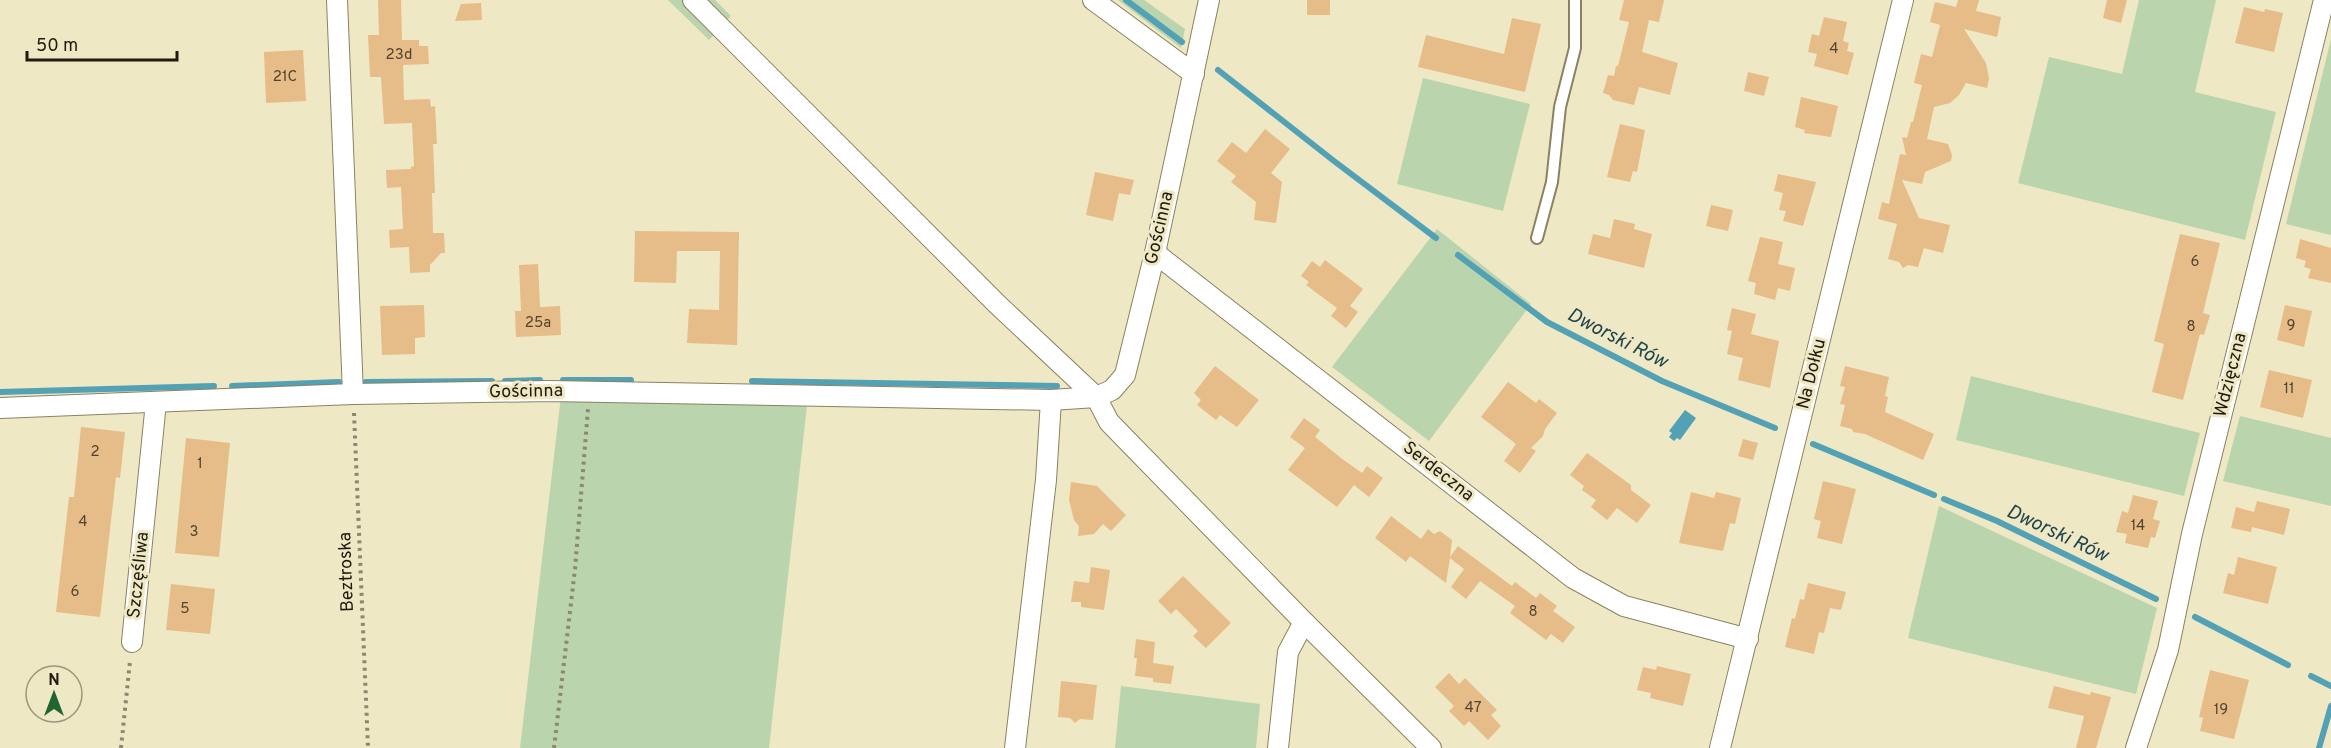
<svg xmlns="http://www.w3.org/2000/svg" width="2331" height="748" font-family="Overpass,sans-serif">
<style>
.green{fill:#bad4ad}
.water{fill:#52a1b5}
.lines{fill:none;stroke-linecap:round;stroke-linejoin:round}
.stream{stroke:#52a1b5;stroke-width:6}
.building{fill:#e6bc89}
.service-casing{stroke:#8a8262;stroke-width:14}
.minor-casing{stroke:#8a8262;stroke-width:22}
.path{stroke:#8c876e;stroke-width:4;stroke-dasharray:3 4.5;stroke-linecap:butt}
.service{stroke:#fff;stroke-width:10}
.minor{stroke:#fff;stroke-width:20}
.labels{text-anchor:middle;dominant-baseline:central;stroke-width:6;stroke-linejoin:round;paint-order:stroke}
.number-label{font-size:15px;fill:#51442e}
.street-label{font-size:18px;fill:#1f1c0f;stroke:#efe8c4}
.water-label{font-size:20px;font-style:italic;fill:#20454e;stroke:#efe8c4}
</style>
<rect width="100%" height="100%" fill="#efe8c4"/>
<!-- green -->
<g class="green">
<polygon points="668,0 715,0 731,16 709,40"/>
<polygon points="1118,0 1144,0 1185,29 1181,48"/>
<polygon points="2139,0 2216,0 2195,92 2276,112 2245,240 2018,183 2049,57 2122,74"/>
<polygon points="2331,39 2331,235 2286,224"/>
<polygon points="1423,78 1530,104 1503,211 1397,184"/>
<polygon points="1437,229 1531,304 1429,441 1332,367"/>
<polygon points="1971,376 2200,433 2184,496 1956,440"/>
<polygon points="561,396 807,405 769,748 520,748"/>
<polygon points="2240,416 2331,438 2331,506 2223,481"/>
<polygon points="1939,506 2157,608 2136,694 1908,638"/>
<polygon points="1121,686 1260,704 1256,748 1115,748"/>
</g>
<!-- water -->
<polygon class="water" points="1685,410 1696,418 1680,440 1677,438 1674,441 1669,437 1672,433 1669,431"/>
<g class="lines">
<!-- stream -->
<g class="stream">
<polyline points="1126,0 1182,42"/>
<polyline points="1218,70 1334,161 1436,238"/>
<polyline points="1458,255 1547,322 1662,381 1775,428"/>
<polyline points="563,380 631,380"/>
<polyline points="505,381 540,380"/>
<polyline points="752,381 1057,386"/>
<polyline points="366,382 492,381"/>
<polyline points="232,386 339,382"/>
<polyline points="0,392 214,386"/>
<polyline points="1813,444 1934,495"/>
<polyline points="1944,499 1997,521 2156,599"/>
<polyline points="2195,617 2288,665"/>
<polyline points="2311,676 2331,686"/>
<polyline points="2319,748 2331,706"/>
</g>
</g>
<!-- building -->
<g class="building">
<polygon points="378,0 401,0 402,40 419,40 419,46 428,46 429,64 403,65 404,100 430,99 431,107 435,106 437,144 433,144 435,193 432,193 433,233 444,233 445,253 441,253 430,265 430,272 410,273 409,247 390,248 389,230 403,229 401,187 387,188 386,170 411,169 411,167 414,166 412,123 384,124 381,77 370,77 368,35 379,35"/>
<rect x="1307" y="0" width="23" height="15"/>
<polygon points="1624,0 1664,0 1659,22 1649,20 1642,52 1678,63 1670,95 1639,87 1634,105 1613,100 1609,95 1603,93 1608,75 1614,76 1616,66 1618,66 1629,22 1619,20"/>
<polygon points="1958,0 1979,0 1976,11 2001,17 1997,37 1964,29 1986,63 1989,79 1987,88 1966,83 1959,95 1950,103 1934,107 1927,139 1948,144 1952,155 1951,161 1925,172 1922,184 1902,180 1919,218 1950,225 1943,253 1924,248 1918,267 1908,265 1903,268 1899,262 1888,259 1897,224 1878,219 1882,202 1889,204 1900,154 1906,155 1902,137 1907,138 1911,122 1913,122 1922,85 1914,83 1921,54 1932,57 1940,25 1930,22 1935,2 1956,7"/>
<polygon points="2107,0 2127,0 2121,23 2103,18"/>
<polygon points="481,3 482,20 455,21 461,4"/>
<polygon points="2244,7 2264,12 2265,9 2283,13 2274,52 2235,43"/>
<polygon points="1824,17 1847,22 1843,41 1849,43 1847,51 1854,53 1848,75 1814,66 1817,54 1808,52 1812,34 1819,36"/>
<polygon points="1512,18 1541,24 1525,92 1418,67 1426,35 1504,54"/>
<polygon points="303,50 306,101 266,103 264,52"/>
<polygon points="1748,72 1769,77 1764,96 1744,91"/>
<polygon points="1801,97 1838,106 1831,137 1804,133 1805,130 1795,127"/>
<polygon points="1620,124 1645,130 1637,172 1633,171 1630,182 1607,177"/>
<polygon points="1265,129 1290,149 1271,173 1282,182 1276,223 1254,220 1256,202 1231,182 1236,176 1217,161 1232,142 1246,153"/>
<polygon points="1095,172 1134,180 1130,195 1119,193 1113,221 1086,215"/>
<polygon points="1778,174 1816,182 1803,226 1783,221 1786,211 1779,210 1783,193 1774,191"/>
<polygon points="1711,205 1733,210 1728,231 1706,226"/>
<polygon points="1614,219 1635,224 1634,229 1652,234 1644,268 1588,254 1593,234 1610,238"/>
<polygon points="635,231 739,232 737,345 687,343 689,309 719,310 720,251 677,251 676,283 634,282"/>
<polygon points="2180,234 2220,243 2203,313 2210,315 2204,335 2200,334 2183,400 2152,392 2164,344 2154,341"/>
<polygon points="1760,237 1783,242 1778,264 1795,268 1790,291 1778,288 1775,300 1754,294 1756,283 1748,281"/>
<polygon points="2300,239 2331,248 2331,283 2308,278 2311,269 2304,267 2306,261 2296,258"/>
<polygon points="1325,260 1363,289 1350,306 1358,312 1346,328 1331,316 1337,308 1306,285 1309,282 1301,276 1312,261 1320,267"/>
<polygon points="538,264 540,307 560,306 561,335 516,337 515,311 521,311 519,265"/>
<polygon points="424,305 425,337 415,338 415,354 382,355 380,306"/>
<polygon points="2285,305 2312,311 2304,347 2277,340"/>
<polygon points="1732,308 1756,314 1751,334 1779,341 1770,388 1738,380 1743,358 1727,354 1732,331 1727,330"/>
<polygon points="1215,366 1259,400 1237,427 1220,415 1216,420 1197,405 1201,400 1194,393"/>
<polygon points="1845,366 1889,377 1885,396 1888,397 1885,412 1934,434 1923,460 1865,434 1853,432 1852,429 1840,426 1845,405 1840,404 1845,387 1840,386"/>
<polygon points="2269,370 2312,380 2303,418 2260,407"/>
<polygon points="1508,382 1536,403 1539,399 1557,413 1545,429 1543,436 1531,448 1536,451 1520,473 1504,461 1516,444 1481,417"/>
<polygon points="1304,418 1320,430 1315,437 1341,458 1362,473 1367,466 1383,478 1369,497 1354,485 1337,507 1288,470 1305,448 1290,437"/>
<polygon points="81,427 125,432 120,478 116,477 100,617 56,612 69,497 74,497"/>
<polygon points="186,438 230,443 219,557 175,553"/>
<polygon points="1743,439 1758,443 1753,460 1738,456"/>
<polygon points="1587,453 1631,485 1631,490 1651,505 1637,523 1617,508 1607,520 1591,507 1596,500 1582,490 1584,486 1570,475"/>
<polygon points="1823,481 1856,489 1842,544 1817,538 1821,521 1814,519"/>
<polygon points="1071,482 1097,486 1126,515 1111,531 1103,524 1094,534 1078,536 1079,526 1074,520 1069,500"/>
<polygon points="1691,492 1714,498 1716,492 1741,498 1735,524 1730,523 1723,551 1679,543"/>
<polygon points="2133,495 2158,501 2153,519 2160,521 2155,538 2151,537 2148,548 2125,543 2127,534 2116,532 2122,511 2128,513"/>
<polygon points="2257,501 2290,509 2284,535 2252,527 2251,532 2231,528 2236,507 2254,512"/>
<polygon points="1391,516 1421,539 1428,529 1434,534 1440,531 1452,540 1450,557 1458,546 1512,586 1515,582 1536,598 1540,593 1557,606 1553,611 1575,627 1563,643 1551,634 1546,640 1510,613 1515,606 1480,581 1466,599 1451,587 1464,569 1450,558 1446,583 1410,556 1406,562 1375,538"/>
<polygon points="2238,557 2277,567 2268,604 2223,593 2228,573 2234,575"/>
<polygon points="1091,567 1110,570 1104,610 1081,607 1081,602 1071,602 1074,581 1089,583"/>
<polygon points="1183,576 1231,623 1206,648 1193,636 1198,631 1176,609 1171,614 1158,601"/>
<polygon points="1808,583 1846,592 1841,610 1830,608 1824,633 1819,632 1814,654 1785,647 1792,618 1795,619 1800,599 1804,600"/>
<polygon points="171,584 215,589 210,634 166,630"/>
<polygon points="1136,639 1155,642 1153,663 1174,666 1171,684 1153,682 1153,678 1135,676 1137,658 1134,658"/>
<polygon points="1657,666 1691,674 1683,706 1650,698 1651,693 1637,690 1643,667 1656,670"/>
<polygon points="2210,670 2249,680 2234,739 2200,731 2203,718 2199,717"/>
<polygon points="1449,673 1459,684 1465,678 1497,710 1491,715 1501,726 1488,740 1469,721 1464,726 1449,711 1454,706 1435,687"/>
<polygon points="1061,681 1097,685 1093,720 1080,719 1075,723 1070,718 1058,717"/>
<polygon points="2054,686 2090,695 2091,692 2111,697 2096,748 2076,748 2084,716 2048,708"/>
</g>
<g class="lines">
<defs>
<polyline id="service" points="1537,238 1552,182 1560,107 1575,48 1575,0"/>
<g id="minor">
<polyline points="337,0 353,394"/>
<polyline points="693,0 998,305 1096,397 1109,422 1304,622 1431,748"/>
<polyline points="1093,0 1194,74"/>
<polyline points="1155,253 1573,578 1624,606 1748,639"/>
<polyline points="0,408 353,394 549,391 1051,400 1096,397 1112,390 1125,375 1155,253 1209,0"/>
<polyline points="132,642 156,402"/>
<polyline points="1015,748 1046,480 1051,400"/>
<polyline points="1278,748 1288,652 1304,622"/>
<polyline points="1720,748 1903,0"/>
<polyline points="2136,748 2168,650 2192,534 2324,0"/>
</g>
</defs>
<!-- service casing -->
<use href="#service" class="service-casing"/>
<!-- minor casing -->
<use href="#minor" class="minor-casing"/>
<!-- path -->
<g class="path">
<polyline points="354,413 368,748"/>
<polyline points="121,748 130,661"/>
<polyline points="554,748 575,569 588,409"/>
</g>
<!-- service -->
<use href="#service" class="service"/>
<!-- minor -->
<use href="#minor" class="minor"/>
</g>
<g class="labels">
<!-- number labels -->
<g class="number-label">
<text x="1834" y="49">4</text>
<text x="399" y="55">23d</text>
<text x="285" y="77">21C</text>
<text x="2195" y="262">6</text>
<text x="538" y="323">25a</text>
<text x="2291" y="326">9</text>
<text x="2191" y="327">8</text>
<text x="2289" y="389">11</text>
<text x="95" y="452">2</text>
<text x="200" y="464">1</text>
<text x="83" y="522">4</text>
<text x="2138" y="526">14</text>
<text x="194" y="532">3</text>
<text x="75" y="592">6</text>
<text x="185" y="609">5</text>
<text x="1533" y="612">8</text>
<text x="1473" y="708">47</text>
<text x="2221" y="710">19</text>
</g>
<!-- street labels -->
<g class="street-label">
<text transform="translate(1160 228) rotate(-77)">Gościnna</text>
<text transform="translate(1812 374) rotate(-76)">Na Dołku</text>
<text transform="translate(2231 375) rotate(-76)">Wdzięczna</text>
<text transform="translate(526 392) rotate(-1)">Gościnna</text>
<text transform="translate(1438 472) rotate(38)">Serdeczna</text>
<text transform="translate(347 572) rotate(-92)">Beztroska</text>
<text transform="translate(139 575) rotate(-84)">Szczęśliwa</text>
</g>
<!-- water labels -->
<g class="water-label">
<text transform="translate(1617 339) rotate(27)">Dworski Rów</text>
<text transform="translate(2057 534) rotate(25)">Dworski Rów</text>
</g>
</g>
<!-- north arrow -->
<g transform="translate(54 694)"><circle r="28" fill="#efe8c4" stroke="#9c967c" stroke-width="1.5"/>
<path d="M0-4.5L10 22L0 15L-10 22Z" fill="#216632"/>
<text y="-9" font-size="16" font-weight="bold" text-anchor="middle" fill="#1f1c0f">N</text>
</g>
<!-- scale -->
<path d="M27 51v9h150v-9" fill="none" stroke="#1f1c0f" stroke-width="3"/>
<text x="36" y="51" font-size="18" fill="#1f1c0f" stroke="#efe8c4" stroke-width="4.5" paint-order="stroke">50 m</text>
</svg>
